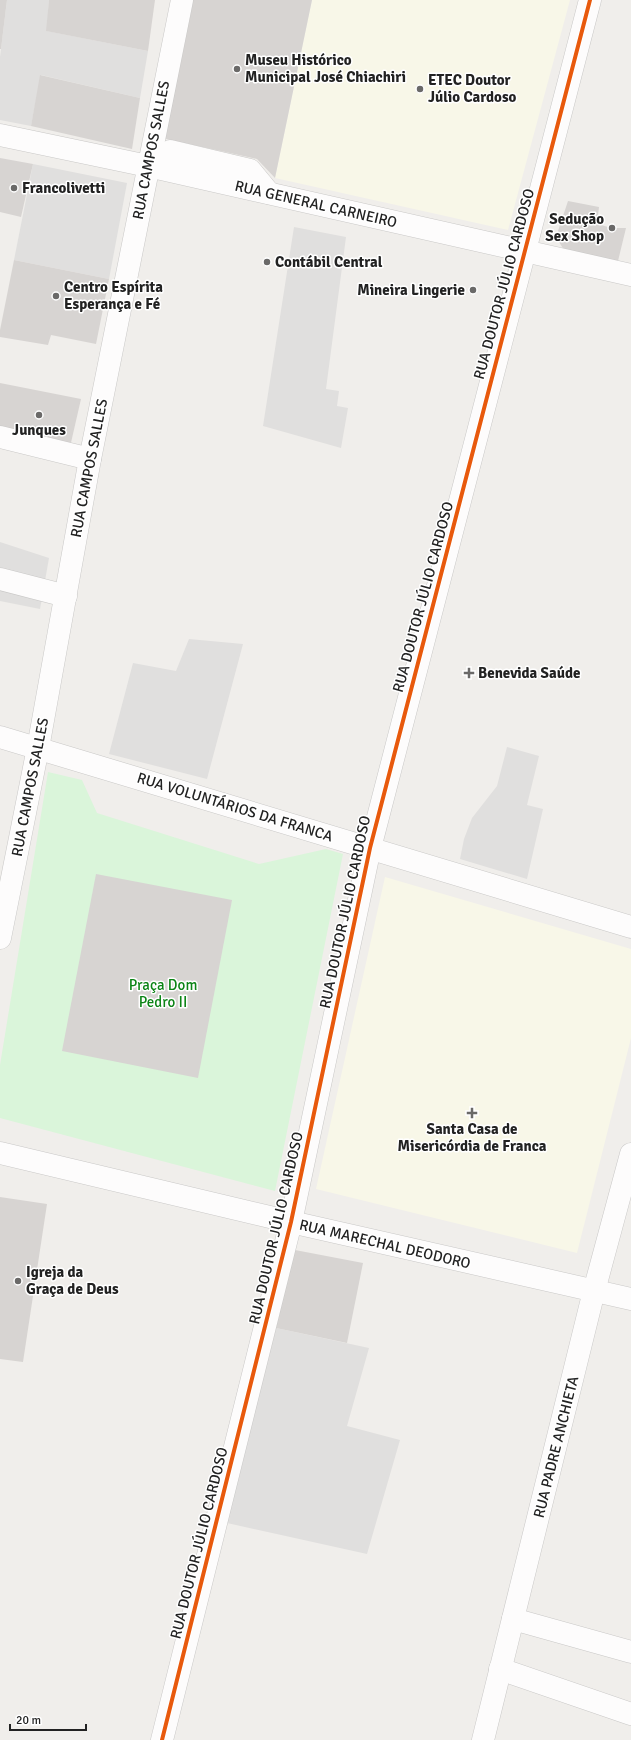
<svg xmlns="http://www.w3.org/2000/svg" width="631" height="1740" font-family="Signika,sans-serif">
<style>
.education{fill:#f8f7e8}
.park{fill:#daf5da}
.parking{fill:#e0dfde}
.building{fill:#d7d4d2}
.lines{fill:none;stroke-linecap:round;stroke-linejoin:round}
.minor-casing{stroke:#c9c8c7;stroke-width:23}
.minor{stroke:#fdfcfc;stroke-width:22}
.cycleway-casing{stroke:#fff;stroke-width:6}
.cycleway{stroke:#e8590c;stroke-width:4}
.poi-dot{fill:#6a6968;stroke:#fff;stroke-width:1.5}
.labels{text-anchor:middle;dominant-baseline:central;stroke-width:3;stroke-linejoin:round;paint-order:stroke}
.poi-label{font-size:15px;font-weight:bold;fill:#222;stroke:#fff;text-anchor:start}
.street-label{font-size:15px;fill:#222;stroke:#fff}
.park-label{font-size:15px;fill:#0c8416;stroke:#fff}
</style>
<rect width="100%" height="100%" fill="#f0eeeb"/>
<!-- education -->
<g class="education">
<polygon points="312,0 570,0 508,230 275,178"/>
<polygon points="385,877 631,949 631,1038 577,1253 316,1189"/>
</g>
<!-- park -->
<polygon class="park" points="48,772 82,780 97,813 259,864 326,849 343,854 275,1191 0,1118 0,1065"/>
<!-- parking -->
<g class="parking">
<polygon points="7,0 49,0 47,31 148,51 140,98 41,75 31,126 0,120 0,57"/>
<polygon points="33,164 127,183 109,279 14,260"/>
<polygon points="294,227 346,237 326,389 339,391 337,406 348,408 341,448 263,426"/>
<polygon points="0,542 49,558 40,609 0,601"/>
<polygon points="189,639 243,644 207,779 109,754 133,663 176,671"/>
<polygon points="507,747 539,756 527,805 543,809 527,879 460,859 464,839 472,818 497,786"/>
<polygon points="276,1328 369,1348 347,1426 400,1440 367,1554 227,1523"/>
</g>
<!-- building -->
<g class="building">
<polygon points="0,0 7,0 1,49 0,49"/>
<polygon points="49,0 155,0 148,51 46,31"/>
<polygon points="192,0 312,0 275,178 257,159 162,138"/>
<polygon points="40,75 140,98 132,149 31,126"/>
<polygon points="0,158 33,164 21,217 0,212"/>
<polygon points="568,201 599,207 597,224 612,228 626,228 618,261 564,250 556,237"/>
<polygon points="14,260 109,279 96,344 51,335 48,345 0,337 0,330"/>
<polygon points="0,383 81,399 70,447 0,431"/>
<polygon points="96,874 232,900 198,1078 62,1051"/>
<polygon points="0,1197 47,1204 23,1362 0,1359"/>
<polygon points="295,1250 363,1263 347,1343 276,1328"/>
</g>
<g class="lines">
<defs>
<g id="minor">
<polyline points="0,135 148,166 631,275"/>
<polyline points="148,166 170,151 250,170 269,193"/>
<polyline points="0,437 90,459"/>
<polyline points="0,579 66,596"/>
<polyline points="0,737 631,927"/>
<polyline points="0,938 38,748 90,459 182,0"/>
<polyline points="0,1153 291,1222 631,1299"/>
<polyline points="513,1619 631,1652"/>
<polyline points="500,1669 631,1714"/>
<polyline points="162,1740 291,1222 370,848 590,0"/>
<polyline points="483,1740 594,1291 631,1154"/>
</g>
</defs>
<!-- minor casing -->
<use href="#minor" class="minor-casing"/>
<!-- minor -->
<use href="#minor" class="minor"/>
<defs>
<polyline id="cycleway" points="162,1740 291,1222 370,848 590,0"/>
</defs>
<!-- cycleway casing -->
<use href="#cycleway" class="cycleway-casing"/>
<!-- cycleway -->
<use href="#cycleway" class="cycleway"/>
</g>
<!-- markers -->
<g class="poi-dot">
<circle cx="237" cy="69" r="4"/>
<circle cx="420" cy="89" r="4"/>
<circle cx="14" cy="188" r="4"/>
<circle cx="612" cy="228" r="4"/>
<circle cx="267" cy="262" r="4"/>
<circle cx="473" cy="290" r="4"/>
<circle cx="56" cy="296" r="4"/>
<circle cx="39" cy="415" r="4"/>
<path d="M467 667h4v4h4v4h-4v4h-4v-4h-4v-4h4z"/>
<path d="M470 1107h4v4h4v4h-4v4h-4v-4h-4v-4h4z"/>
<circle cx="18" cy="1281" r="4"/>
</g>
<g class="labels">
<!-- poi labels -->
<g class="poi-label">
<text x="245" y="60">Museu Histórico<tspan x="245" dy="17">Municipal José Chiachiri</tspan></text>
<text x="428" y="80">ETEC Doutor<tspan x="428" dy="17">Júlio Cardoso</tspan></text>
<text x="22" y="188">Francolivetti</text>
<text x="604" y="219" text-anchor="end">Sedução<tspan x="604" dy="17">Sex Shop</tspan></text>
<text x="275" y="262">Contábil Central</text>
<text x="64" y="287">Centro Espírita<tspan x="64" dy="17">Esperança e Fé</tspan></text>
<text x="465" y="290" text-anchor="end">Mineira Lingerie</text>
<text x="39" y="430" text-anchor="middle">Junques</text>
<text x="478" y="673">Benevida Saúde</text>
<text x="472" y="1129" text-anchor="middle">Santa Casa de<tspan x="472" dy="17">Misericórdia de Franca</tspan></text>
<text x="26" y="1272">Igreja da<tspan x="26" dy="17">Graça de Deus</tspan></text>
</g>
<!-- street labels -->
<g class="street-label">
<text transform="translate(151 150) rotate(-79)">RUA CAMPOS SALLES</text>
<text transform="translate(316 204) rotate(13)">RUA GENERAL CARNEIRO</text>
<text transform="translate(504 284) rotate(-75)">RUA DOUTOR JÚLIO CARDOSO</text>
<text transform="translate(89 468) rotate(-79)">RUA CAMPOS SALLES</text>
<text transform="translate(423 597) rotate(-75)">RUA DOUTOR JÚLIO CARDOSO</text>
<text transform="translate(30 787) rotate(-79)">RUA CAMPOS SALLES</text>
<text transform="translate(235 807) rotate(17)">RUA VOLUNTÁRIOS DA FRANCA</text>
<text transform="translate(345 912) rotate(-78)">RUA DOUTOR JÚLIO CARDOSO</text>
<text transform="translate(276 1228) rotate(-77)">RUA DOUTOR JÚLIO CARDOSO</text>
<text transform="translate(385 1244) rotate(13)">RUA MARECHAL DEODORO</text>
<text transform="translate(556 1447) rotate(-76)">RUA PADRE ANCHIETA</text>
<text transform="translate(199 1543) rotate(-76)">RUA DOUTOR JÚLIO CARDOSO</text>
</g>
<!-- park labels -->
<g class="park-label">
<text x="163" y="985">Praça Dom<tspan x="163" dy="17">Pedro II</tspan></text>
</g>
</g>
<!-- scale -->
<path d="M10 1724v6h76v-6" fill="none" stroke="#222222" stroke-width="2"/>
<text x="16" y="1724" font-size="12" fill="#222222" stroke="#ffffff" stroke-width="3" paint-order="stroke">20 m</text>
</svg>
